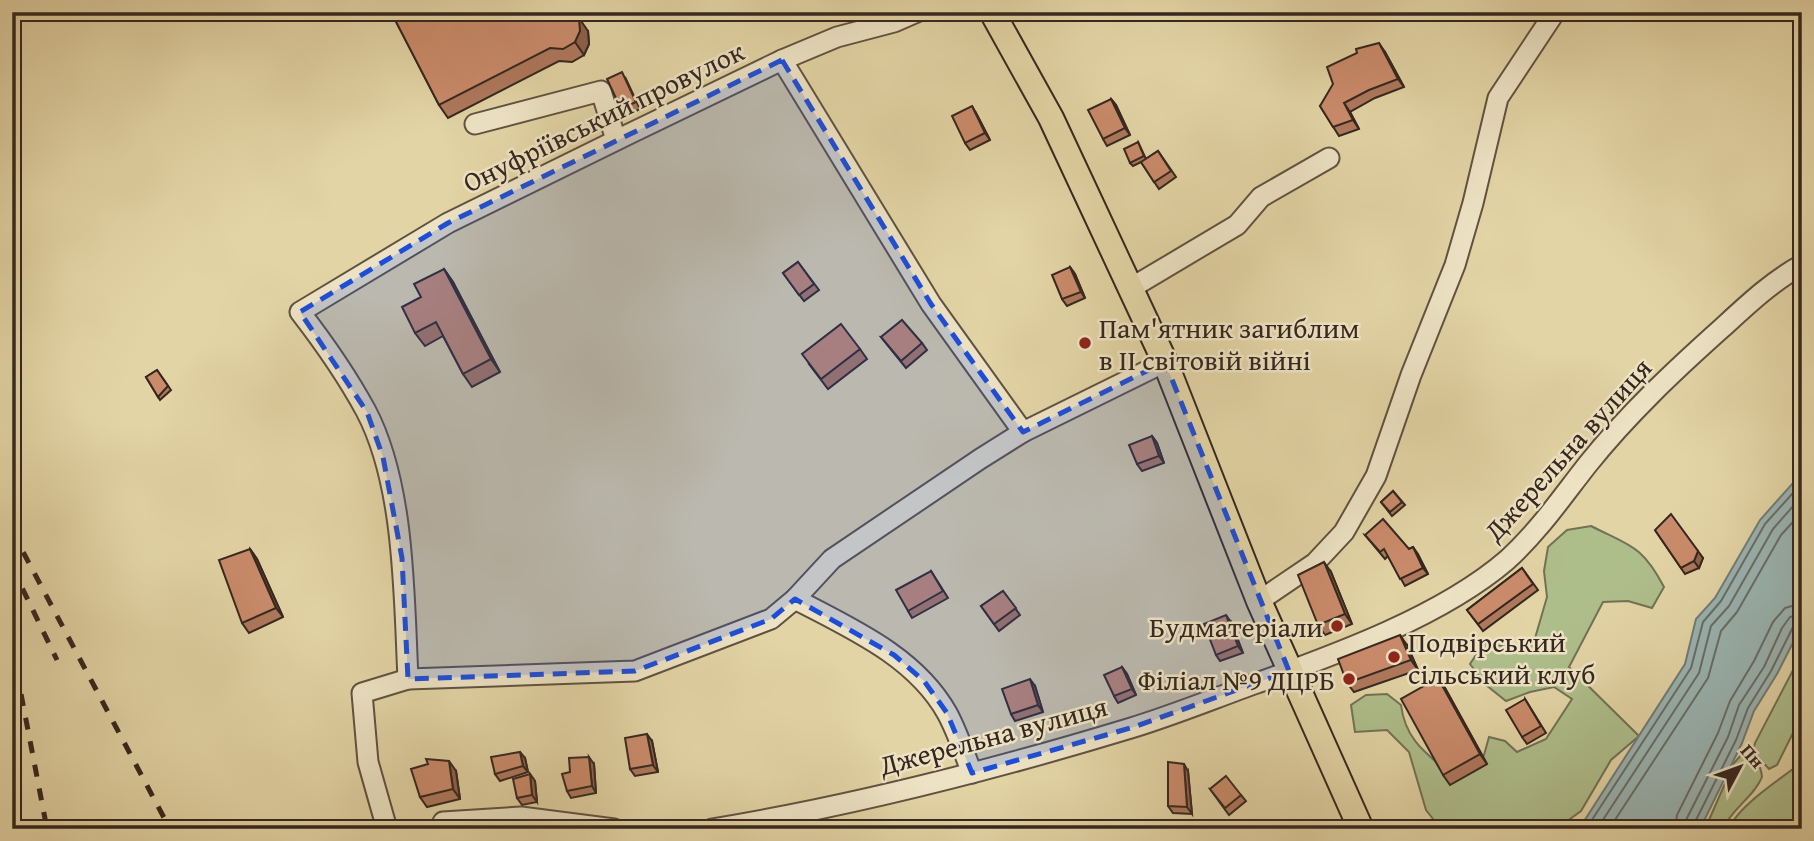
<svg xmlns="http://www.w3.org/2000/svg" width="1814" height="841" font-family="'Gentium Book Plus',serif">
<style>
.green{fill:#aebe8b;stroke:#727255;stroke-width:2}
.water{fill:#9ab5b3;stroke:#727c78;stroke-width:2}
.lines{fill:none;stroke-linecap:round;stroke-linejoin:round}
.shore{stroke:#686e69;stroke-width:2}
.minor-casing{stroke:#605240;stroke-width:23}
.major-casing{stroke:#35271f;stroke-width:28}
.minor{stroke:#ede3c4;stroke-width:19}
.major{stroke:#e3d4a5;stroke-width:24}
.rail{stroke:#35271f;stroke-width:5;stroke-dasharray:12 12;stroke-linecap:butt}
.wall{fill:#ae785c;stroke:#35271f;stroke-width:2}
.shaded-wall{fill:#8d614b;stroke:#35271f;stroke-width:2}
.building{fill:#ca8b6b;stroke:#35271f;stroke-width:2}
.marked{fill:#1d4ed8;fill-opacity:0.2;stroke:#1d4ed8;stroke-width:5;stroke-dasharray:14 9;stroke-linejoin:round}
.poi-dot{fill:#8f2418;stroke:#ede3c4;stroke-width:2.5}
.labels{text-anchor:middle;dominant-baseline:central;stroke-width:5;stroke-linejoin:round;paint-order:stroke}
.street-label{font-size:28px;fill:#35271f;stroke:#ede3c4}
.poi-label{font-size:28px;fill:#35271f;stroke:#ede3c4;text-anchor:start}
</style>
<rect width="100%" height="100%" fill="#e3d4a5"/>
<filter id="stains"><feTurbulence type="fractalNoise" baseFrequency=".00286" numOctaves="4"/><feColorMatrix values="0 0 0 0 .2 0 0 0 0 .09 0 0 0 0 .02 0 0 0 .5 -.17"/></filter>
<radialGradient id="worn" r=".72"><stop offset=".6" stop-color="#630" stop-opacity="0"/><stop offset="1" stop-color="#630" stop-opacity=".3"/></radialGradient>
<!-- green -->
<g class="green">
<path d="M1591,526C1630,546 1642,545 1664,587L1652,608L1628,601L1603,602L1569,667L1639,736L1611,760L1581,811L1556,829H1441L1426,810L1409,752L1387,730L1355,732L1351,705L1366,695L1387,694L1401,705C1405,738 1424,752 1448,772L1484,755L1489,737L1505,741L1517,752L1546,739L1572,699L1554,687L1530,692L1506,701L1486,685L1470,664L1484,643L1508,647L1533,645L1547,597L1544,571L1548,547L1567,530Z"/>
<polygon points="1802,653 1802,715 1777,765 1769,769 1753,751 1755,743"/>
<path d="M1741,755C1754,757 1761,763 1762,777C1754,797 1732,808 1723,829H1705L1734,763Z"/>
<path d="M1802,762V829H1730C1734,808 1784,777 1802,762Z"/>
</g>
<!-- water -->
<polygon class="water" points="1802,473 1802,625 1777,674 1754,711 1742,743 1700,829 1579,829 1685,664 1696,619 1715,598 1760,520"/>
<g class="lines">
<!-- shore -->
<g class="shore">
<polyline points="1586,829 1691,668 1703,622 1721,601 1765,524 1802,483"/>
<polyline points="1597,829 1699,673 1711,626 1729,606 1773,529 1802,496"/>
<polyline points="1609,829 1708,678 1721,631 1737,612 1781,535 1802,512"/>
<polyline points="1675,829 1677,815 1718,733 1730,701 1754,661 1773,622 1785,608 1802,603"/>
<polyline points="1685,829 1687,818 1728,737 1739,705 1764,667 1782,628 1790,617 1802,614"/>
<polyline points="1694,829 1695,822 1736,740 1748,708 1771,671 1793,627 1802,623"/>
</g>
<defs>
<g id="minor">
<polyline points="782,60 931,304 1023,432"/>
<polyline points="475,124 601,91 616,140"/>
<polyline points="1131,288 1237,225 1261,197 1329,158"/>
<path d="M795,599C850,628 915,656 947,713C957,731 964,753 972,773"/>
<polyline points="1259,601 1315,563 1344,532 1376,476 1411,375 1455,265 1473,203 1498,98 1555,12"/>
<path d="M408,679C404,597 405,485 366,411C347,376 324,343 300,312L448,223L629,134L782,60L837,37L894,22L917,12"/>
<polyline points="443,822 521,817 614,829"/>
<polyline points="387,829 368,762 362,693 408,679 635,671 771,619 795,599 832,559 980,459 1023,432 1165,362"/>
<path d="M712,829C852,806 996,769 1131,728C1174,715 1215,698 1257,683C1337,654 1442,616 1507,560C1539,531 1562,497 1588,464C1628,414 1675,370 1722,328C1746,306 1772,281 1802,265"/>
</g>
<polyline id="major" points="992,12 1051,118 1165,362 1259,601 1361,829"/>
</defs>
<!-- minor casing -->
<use href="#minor" class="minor-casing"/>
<!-- major casing -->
<use href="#major" class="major-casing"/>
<!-- minor -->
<use href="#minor" class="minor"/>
<!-- major -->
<use href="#major" class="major"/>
<!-- rail -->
<g class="rail">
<polyline points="12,531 170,829"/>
<polyline points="12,567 57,660"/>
<polyline points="12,647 47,829"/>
</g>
</g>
<!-- wall -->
<g class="wall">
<polygon points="391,12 588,31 589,44 584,55 572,62 559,61 448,118 439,105"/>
<polygon points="815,12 826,12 818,17"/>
<polygon points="1385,52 1404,87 1375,98 1350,112 1359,129 1339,136 1320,106"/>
<polygon points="626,79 640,109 626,116 621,109"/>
<polygon points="1111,99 1116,105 1130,135 1107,146 1103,139"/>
<polygon points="976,113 990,140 970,150 965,143"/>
<polygon points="1138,142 1146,159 1158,151 1176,177 1159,189 1141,162 1133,166 1130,163"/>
<polygon points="798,262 819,290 804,301 783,273"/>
<polygon points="1070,267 1075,274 1085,298 1067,306 1062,299"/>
<polygon points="444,269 453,282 500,372 472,387 463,374 443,336 425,346 415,333 421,297"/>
<polygon points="881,337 922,343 927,350 906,368"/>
<polygon points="860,349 867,359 828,389 809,364"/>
<polygon points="157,370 171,390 160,400 146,377"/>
<polygon points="1152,436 1157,443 1164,463 1142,471 1137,464"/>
<polygon points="1393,491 1405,505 1392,516 1381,502"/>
<polygon points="1655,530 1703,558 1699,568 1685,574"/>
<polygon points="1365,535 1409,549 1413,547 1428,574 1405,586 1388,556 1385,559"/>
<polygon points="250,549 257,559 283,617 249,633 242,623"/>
<polygon points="1522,568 1538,590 1483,631 1467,610"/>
<polygon points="931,571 948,598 912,618 908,611"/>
<polygon points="1331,572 1352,624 1325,635 1318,625"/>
<polygon points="1003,591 1020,615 999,631 981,606"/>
<polygon points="1231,622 1243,653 1220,661 1216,655"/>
<polygon points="1407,645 1418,670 1354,692 1347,683"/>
<polygon points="1122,667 1127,674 1136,695 1118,703 1114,696"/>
<polygon points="1035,686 1043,712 1015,721 1011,714"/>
<polygon points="1445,688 1487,764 1450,785 1443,775"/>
<polygon points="1525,699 1546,733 1527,744 1522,737"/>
<polygon points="652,741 658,772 635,776 630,769"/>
<polygon points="525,758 528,772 500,781 495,774"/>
<polygon points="594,764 596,793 571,798 567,791"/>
<polygon points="456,771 460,799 427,807 420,797"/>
<polygon points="1188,771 1192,814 1173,813 1168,806"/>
<polygon points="530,774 535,781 537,802 522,805 517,798"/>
<polygon points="1210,789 1241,795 1246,801 1229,815"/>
</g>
<!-- shaded-wall -->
<g class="shaded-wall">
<polygon points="579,18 588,31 589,44 584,55 575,42"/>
<polygon points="1379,43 1385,52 1404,87 1398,79"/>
<polygon points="1111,99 1116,105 1130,135 1125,128"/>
<polygon points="1344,103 1350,112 1359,129 1353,120"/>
<polygon points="972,106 976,113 990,140 985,133"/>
<polygon points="1070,267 1075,274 1085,298 1081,292"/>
<polygon points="444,269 453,282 500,372 491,359"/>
<polygon points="1152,436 1157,443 1164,463 1159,456"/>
<polygon points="1413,547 1418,554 1428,574 1423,568"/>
<polygon points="250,549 257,559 283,617 276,608"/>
<polygon points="1698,551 1703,558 1699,568 1694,561"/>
<polygon points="1324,562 1331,572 1352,624 1345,614"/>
<polygon points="1226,615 1231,622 1243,653 1238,646"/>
<polygon points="1400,635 1407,645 1418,670 1411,660"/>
<polygon points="1122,667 1127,674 1136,695 1132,689"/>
<polygon points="1438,678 1445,688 1487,764 1480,754"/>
<polygon points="1030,679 1035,686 1043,712 1038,705"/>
<polygon points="647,734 652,741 658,772 653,765"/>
<polygon points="520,752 525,758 528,772 523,766"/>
<polygon points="589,757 594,764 596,793 592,786"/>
<polygon points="449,761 456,771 460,799 453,789"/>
<polygon points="1184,764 1188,771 1192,814 1187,807"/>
<polygon points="530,774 535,781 537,802 532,795"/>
</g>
<!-- building -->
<g class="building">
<polygon points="391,12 574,12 579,18 580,31 575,42 563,49 550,48 439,105"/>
<polygon points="1379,43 1398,79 1369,90 1344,103 1353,120 1333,127 1320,106 1333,84 1327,67 1357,53 1356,49"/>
<polygon points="622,72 636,102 621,109 607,79"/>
<polygon points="1111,99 1125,128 1103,139 1088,110"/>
<polygon points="972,106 985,133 965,143 952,116"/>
<polygon points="1138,142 1144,156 1130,163 1124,149"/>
<polygon points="1158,151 1171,171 1154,182 1141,162"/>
<polygon points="798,262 814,284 799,295 783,273"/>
<polygon points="1070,267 1081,292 1062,299 1052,275"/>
<polygon points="444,269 491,359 463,374 436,322 415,333 402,307 421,297 414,284"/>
<polygon points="902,320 922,343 901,361 881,337"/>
<polygon points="841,324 860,349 821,379 802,354"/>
<polygon points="157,370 168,386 158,397 146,377"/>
<polygon points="1152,436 1159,456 1137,464 1129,445"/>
<polygon points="1393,491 1402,502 1390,512 1381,502"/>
<polygon points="1671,514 1698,551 1694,561 1681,568 1655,530"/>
<polygon points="1383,519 1409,549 1413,547 1423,568 1400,579 1384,549 1380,552 1365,535"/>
<polygon points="250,549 276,608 242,623 219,560"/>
<polygon points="1324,562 1345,614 1318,625 1298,575"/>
<polygon points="1522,568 1533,584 1478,624 1467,610"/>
<polygon points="931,571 943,591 908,611 896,590"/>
<polygon points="1003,591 1016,608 994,624 981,606"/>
<polygon points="1226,615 1238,646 1216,655 1204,624"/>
<polygon points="1400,635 1411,660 1347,683 1338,659"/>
<polygon points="1122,667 1132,689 1114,696 1104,675"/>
<polygon points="1438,678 1480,754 1443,775 1401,699"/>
<polygon points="1030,679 1038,705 1011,714 1002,689"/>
<polygon points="1525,699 1541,726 1522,737 1506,710"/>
<polygon points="647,734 653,765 630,769 625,738"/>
<polygon points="520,752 523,766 495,774 491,757"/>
<polygon points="589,757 592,786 567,791 562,774 570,772 569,758"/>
<polygon points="426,759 449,761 453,789 420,797 411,769 428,764"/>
<polygon points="1168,762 1184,764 1187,807 1168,806"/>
<polygon points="530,774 532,795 517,798 513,779"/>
<polygon points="1226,776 1241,795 1225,808 1210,789"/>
<polygon points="1153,821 1155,829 1131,829 1131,826"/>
</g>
<!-- marked area -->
<path class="marked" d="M782,60L931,304L1023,432L1165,362L1289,671L1134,727L972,773L947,713L924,681L894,655L795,599L771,619L635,671L408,679L402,558L383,457L367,412L300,312L448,223Z"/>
<!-- markers -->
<g class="poi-dot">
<circle cx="1085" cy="343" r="7"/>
<circle cx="1337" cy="626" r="7"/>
<circle cx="1394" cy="657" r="7"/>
<circle cx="1349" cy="679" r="7"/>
</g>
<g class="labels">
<!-- street labels -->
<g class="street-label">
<text transform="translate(603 116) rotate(-26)">Онуфріївський провулок</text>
<text transform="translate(1567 449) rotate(-48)">Джерельна вулиця</text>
<text transform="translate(993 735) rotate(-15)">Джерельна вулиця</text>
</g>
<!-- poi labels -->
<g class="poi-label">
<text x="1099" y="327">Пам'ятник загиблим<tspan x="1099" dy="32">в II світовій війні</tspan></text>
<text x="1323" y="626" text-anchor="end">Будматеріали</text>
<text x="1408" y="641">Подвірський<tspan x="1408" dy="32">сільський клуб</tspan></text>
<text x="1335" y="679" text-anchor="end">Філіал №9 ДЦРБ</text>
</g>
</g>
<!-- margin -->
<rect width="1814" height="841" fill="none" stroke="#e3d4a5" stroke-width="42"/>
<rect x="14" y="14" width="1786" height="813" fill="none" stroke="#35271f" stroke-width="3.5"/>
<rect x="21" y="21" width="1772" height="799" fill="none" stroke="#35271f" stroke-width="2"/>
<!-- north arrow -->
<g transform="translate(1740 767) rotate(49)" stroke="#ede3c4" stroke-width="5" paint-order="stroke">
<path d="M0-5L12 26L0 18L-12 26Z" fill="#35271f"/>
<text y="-10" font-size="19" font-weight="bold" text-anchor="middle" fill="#35271f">Пн</text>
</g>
<rect width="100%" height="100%" filter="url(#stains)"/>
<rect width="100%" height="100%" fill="url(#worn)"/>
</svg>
